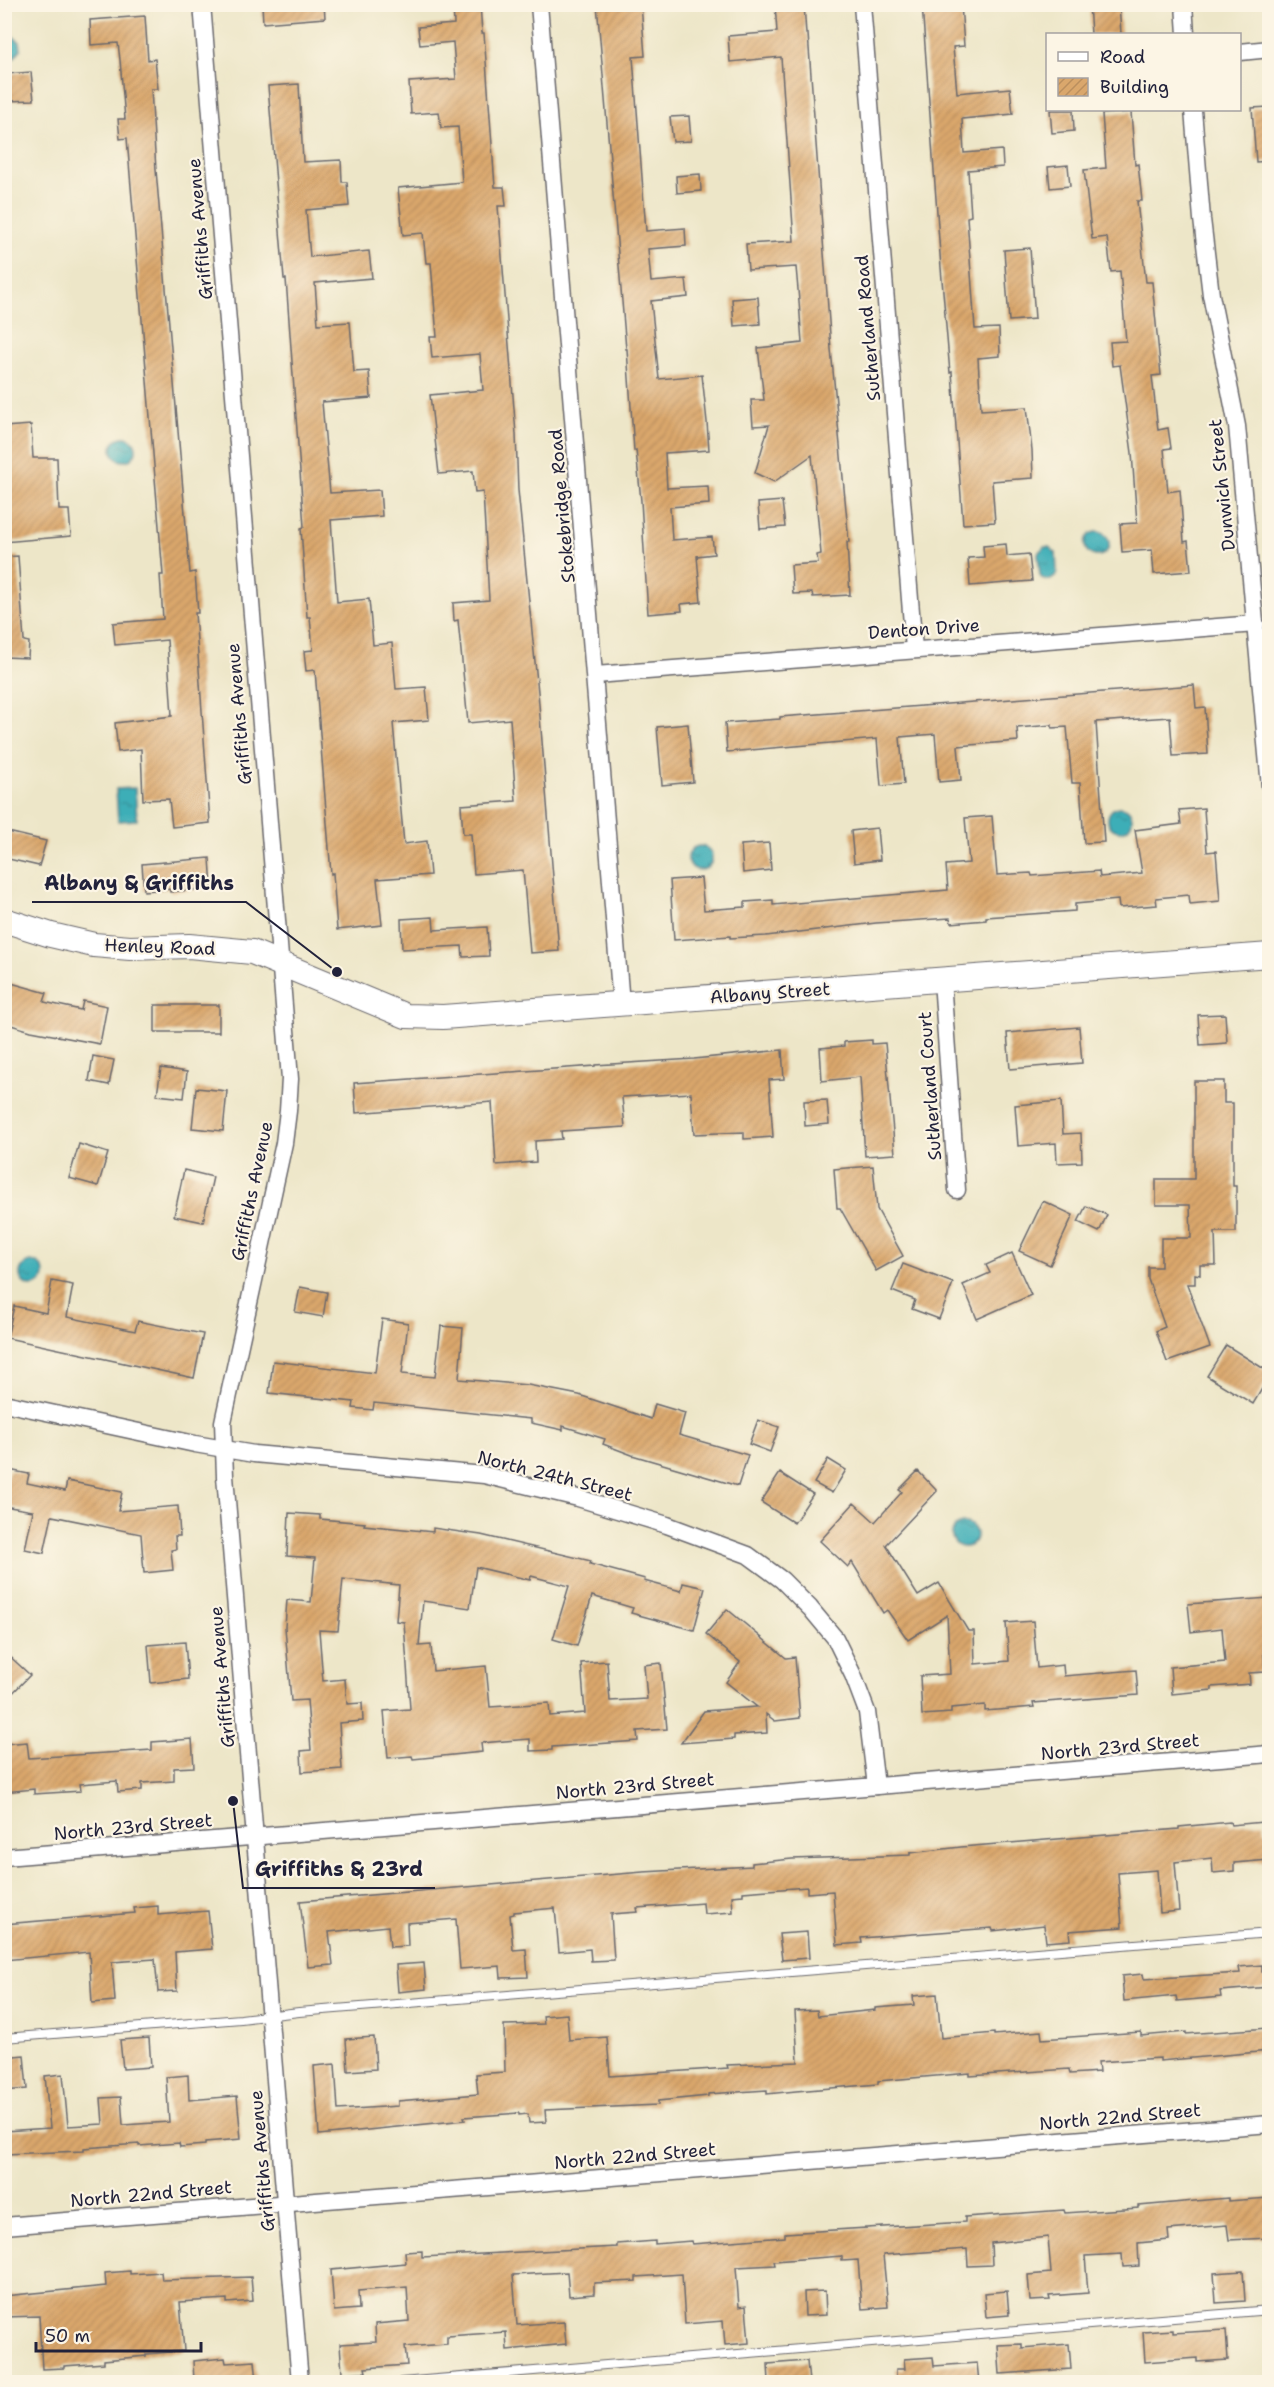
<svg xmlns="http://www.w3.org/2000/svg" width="1274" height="2387" font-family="'Shantell Sans',sans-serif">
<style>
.water{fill:url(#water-ripples);stroke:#306879;stroke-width:1.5}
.building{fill:url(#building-hatch)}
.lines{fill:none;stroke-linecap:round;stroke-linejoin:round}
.lane-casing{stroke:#69676c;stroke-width:10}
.street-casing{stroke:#69676c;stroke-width:19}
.secondary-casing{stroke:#69676c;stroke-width:26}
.lane{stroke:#fff;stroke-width:8}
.street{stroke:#fff;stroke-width:16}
.secondary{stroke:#fff;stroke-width:24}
.labels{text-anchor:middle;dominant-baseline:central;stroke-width:4.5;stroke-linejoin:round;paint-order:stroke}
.street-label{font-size:18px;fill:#22223b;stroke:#fcf5e5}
.leader{fill:none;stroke:#22223b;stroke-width:2}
.callout-dot{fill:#22223b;stroke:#fcf5e5;stroke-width:2}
.callout-label{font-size:20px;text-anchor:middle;font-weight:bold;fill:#22223b;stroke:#fcf5e5;stroke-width:4.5;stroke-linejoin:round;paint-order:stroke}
</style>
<defs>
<pattern id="water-ripples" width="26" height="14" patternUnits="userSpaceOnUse" patternTransform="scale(1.5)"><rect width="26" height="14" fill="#3eaeb7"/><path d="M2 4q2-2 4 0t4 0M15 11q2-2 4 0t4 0" fill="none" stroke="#348d96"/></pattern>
<pattern id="building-hatch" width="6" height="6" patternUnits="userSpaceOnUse" patternTransform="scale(1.5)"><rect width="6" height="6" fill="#daa76c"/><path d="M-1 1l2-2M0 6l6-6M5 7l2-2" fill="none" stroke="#bb8f5e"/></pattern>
</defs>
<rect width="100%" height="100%" fill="#fcf5e5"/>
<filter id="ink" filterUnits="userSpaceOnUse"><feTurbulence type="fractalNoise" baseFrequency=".0167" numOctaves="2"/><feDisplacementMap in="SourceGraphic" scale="12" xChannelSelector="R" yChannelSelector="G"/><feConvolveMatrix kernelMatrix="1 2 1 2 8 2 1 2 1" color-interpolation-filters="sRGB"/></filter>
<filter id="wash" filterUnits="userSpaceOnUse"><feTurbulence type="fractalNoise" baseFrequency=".008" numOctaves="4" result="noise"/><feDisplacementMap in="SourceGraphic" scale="24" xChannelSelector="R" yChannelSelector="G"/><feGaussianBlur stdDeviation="1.35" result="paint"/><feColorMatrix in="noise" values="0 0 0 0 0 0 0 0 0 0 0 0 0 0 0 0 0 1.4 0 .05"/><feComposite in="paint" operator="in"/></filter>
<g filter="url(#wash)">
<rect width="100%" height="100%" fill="#ede6c8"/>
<!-- water -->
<g class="water">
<polygon points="11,35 20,42 21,49 14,58 5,58 5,36"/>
<circle cx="124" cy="449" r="12"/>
<circle cx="1097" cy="544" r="12"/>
<path d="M1044,547H1049L1056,553L1057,573C1054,579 1045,583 1040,576L1038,553Z"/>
<polygon points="135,788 137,820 118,821 116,789"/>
<circle cx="1120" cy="819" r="12"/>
<circle cx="700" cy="858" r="12"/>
<circle cx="32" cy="1274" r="12"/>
<circle cx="964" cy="1535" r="12"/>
</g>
<g id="blocks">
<!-- building -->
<g class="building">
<polygon points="262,4 324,4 325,18 263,23"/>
<polygon points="453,4 480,4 482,33 484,33 495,187 504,187 506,206 498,206 516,434 518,490 538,692 559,951 530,953 523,870 474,874 471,834 463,834 461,805 516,801 510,719 468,723 458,620 454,621 453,603 489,600 483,492 475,493 473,471 439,474 430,395 483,390 480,354 432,358 430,337 437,337 431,263 426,263 423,233 403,235 398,188 462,182 458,127 441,128 439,112 411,114 409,82 456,79 453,42 420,45 418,27 454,24"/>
<polygon points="597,4 641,4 645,56 633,57 646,231 685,228 686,246 648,249 651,282 686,279 688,297 651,301 659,379 702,375 707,422 709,450 665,453 667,488 708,486 709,504 670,507 672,540 712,537 714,554 697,556 701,602 681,604 682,611 648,614 641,501 636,450 634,451 627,349 626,349"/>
<polygon points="775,4 804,4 806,34 808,34 831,349 849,542 847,542 850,595 813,597 812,593 793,594 791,565 818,563 817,555 821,554 812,455 774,482 755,473 769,425 753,426 751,400 764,400 758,348 802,343 799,301 796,267 748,270 746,244 794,241 781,57 730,62 728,36 777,32"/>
<polygon points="922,4 961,4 964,46 953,47 957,93 1010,88 1013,114 962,119 964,153 1002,150 1003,167 968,170 971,216 967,217 975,329 999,328 1000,356 978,358 981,410 1027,407 1032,450 1033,478 992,481 995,522 963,524 952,372 950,373 941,268"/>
<polygon points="1089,4 1119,4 1121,34 1091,34"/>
<polygon points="145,16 148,60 155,59 158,89 151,89 156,170 190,573 195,572 198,613 195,613 210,823 172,827 169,799 143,800 141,749 118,752 115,723 172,716 167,640 115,645 113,623 163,619 160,575 163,575 127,138 120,139 118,119 125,119 120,60 118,43 91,45 90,20"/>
<polygon points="31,72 34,100 8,101 6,74"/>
<polygon points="299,84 303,162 341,160 342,182 347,182 349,206 306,210 310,257 369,251 372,278 315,283 318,324 350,322 354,372 369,371 371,398 322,402 330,493 380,490 382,516 331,520 337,602 369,599 373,645 392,643 396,689 426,687 429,720 393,723 404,844 427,841 430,875 377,879 382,925 337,930 333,873 331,874 315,670 306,671 304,651 313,650 310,617 307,617 301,528 304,527 286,279 284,279 268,86"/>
<polygon points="1269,107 1269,161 1256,162 1252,108"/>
<polygon points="1050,110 1073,110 1074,131 1052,133"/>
<polygon points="1131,112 1135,165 1138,164 1142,201 1137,201 1146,282 1152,282 1161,375 1152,376 1158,430 1168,428 1171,448 1164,449 1168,492 1180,490 1184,542 1188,541 1191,571 1154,574 1152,550 1122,552 1120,524 1137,523 1132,453 1120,365 1112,366 1110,342 1126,341 1120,271 1111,272 1107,237 1092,239 1084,170 1106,168 1102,114"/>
<polygon points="689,116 691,141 673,142 670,117"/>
<polygon points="1068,165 1070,186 1050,188 1048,167"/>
<polygon points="700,174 701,191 677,193 676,176"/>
<polygon points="1030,248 1035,319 1009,321 1004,250"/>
<polygon points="758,297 760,324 734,326 732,299"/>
<polygon points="31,425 33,458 57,458 59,510 69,510 71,536 4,542 4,427"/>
<polygon points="782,501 785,527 760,529 758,503"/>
<polygon points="1006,544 1007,556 1029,554 1032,581 970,586 968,558 984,557 983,546"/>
<polygon points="18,556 24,641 29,642 28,658 4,657 4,557"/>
<polygon points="1194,685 1196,708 1205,707 1208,754 1173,756 1170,717 1096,722 1104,842 1084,843 1080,783 1072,783 1067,727 1052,728 1052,725 1017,728 1018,741 958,746 961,780 939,782 935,734 900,737 904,784 881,786 877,739 727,752 725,723 780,719 780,717"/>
<polygon points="688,724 693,782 662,785 657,727"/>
<polygon points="1204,808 1207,852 1216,851 1220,901 1190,904 1189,895 1156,898 1157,905 1119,908 1118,900 1075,904 1075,911 986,917 986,920 951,923 950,918 876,923 766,936 730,938 730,936 674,940 670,880 701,878 704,910 745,907 745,902 773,900 773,905 948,890 946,865 969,863 965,818 992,816 997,875 1031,873 1032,876 1099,871 1100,877 1142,873 1135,830 1181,824 1179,810"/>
<polygon points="877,828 880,860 854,863 851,831"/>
<polygon points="4,831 46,841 39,866 4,858"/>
<polygon points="769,843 771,870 743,873 741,845"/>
<polygon points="210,858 212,888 170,892 169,889 144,891 142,864"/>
<polygon points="433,917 434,930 487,927 489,956 463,957 462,946 402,949 401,919"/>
<polygon points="4,981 47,993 44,1002 81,1010 83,1001 107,1006 100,1044 31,1031 4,1023"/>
<rect x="155" y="1005" width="64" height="27"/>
<polygon points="1225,1014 1227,1043 1200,1045 1198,1015"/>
<polygon points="1079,1027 1082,1063 1010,1069 1007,1033"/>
<polygon points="872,1040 872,1044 885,1043 895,1154 865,1156 860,1077 822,1081 820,1048 844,1046 844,1042"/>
<polygon points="782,1050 784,1079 769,1080 773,1137 744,1139 744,1132 694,1134 691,1093 622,1097 625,1127 561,1131 562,1139 535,1141 536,1162 496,1165 492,1102 356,1113 354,1083 595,1066 595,1065 694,1059"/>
<polygon points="93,1056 114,1060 109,1085 89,1081"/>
<polygon points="161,1068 187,1072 184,1098 157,1095"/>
<polygon points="1194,1081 1224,1081 1224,1103 1233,1103 1233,1186 1236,1186 1236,1232 1215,1232 1216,1265 1200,1265 1200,1275 1195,1274 1195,1284 1187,1284 1210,1347 1167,1362 1156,1331 1165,1327 1148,1279 1148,1267 1161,1267 1161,1238 1191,1238 1190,1205 1156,1205 1156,1179 1194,1179"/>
<polygon points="196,1088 227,1091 223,1131 192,1128"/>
<polygon points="827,1100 829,1124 805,1126 804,1101"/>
<polygon points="1061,1101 1063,1134 1081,1133 1082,1162 1057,1163 1056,1143 1018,1146 1015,1105"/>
<polygon points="79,1144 108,1153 98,1186 69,1178"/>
<polygon points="873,1166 877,1209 903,1256 876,1271 840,1208 837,1208 834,1169"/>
<polygon points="184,1170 213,1177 203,1222 174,1216"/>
<polygon points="1043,1201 1073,1215 1050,1265 1019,1251"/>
<polygon points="1086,1206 1107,1215 1099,1232 1078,1222"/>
<polygon points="1012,1253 1031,1295 977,1319 963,1285 990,1273 986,1265"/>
<polygon points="903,1264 953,1283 939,1319 912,1309 915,1300 892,1291"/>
<polygon points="52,1281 73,1285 67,1317 135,1331 138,1321 203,1334 194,1378 7,1338 14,1306 46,1313"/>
<polygon points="300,1287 327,1292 323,1317 295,1312"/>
<polygon points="382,1319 408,1323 402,1374 435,1377 441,1326 463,1328 459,1379 528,1385 579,1395 651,1419 655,1404 685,1413 679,1435 748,1455 738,1486 632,1455 603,1444 605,1439 563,1426 563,1430 531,1423 531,1419 374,1403 373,1410 353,1408 354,1402 269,1393 273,1361 375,1373"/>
<polygon points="1226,1345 1269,1372 1269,1377 1253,1404 1207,1376"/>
<polygon points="758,1420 779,1427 770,1452 749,1444"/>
<polygon points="828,1459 846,1470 832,1493 814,1483"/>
<polygon points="9,1470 29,1474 27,1483 65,1491 67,1481 122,1492 118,1511 178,1506 180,1536 175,1536 176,1549 171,1550 173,1570 144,1573 141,1534 52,1516 44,1553 25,1549 33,1511 4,1506 4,1491"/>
<polygon points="918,1471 937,1491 886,1545 918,1596 939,1583 968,1631 974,1631 975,1664 1009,1661 1006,1623 1033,1621 1037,1668 1063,1665 1064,1676 1136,1670 1138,1695 1033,1703 1034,1707 985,1711 985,1705 951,1708 951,1713 922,1715 920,1676 950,1674 947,1615 908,1640 887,1610 883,1613 852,1562 848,1567 820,1541 854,1503 875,1522 902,1492 899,1490"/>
<polygon points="780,1473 813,1494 794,1523 761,1502"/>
<polygon points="289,1513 320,1515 320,1519 365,1523 364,1525 433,1532 433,1528 481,1535 591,1561 590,1564 645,1579 644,1581 681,1591 683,1583 705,1588 694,1630 631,1613 633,1608 592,1596 577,1646 553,1639 569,1586 531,1576 530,1580 476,1567 470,1608 423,1601 419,1646 431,1645 433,1671 486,1666 490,1707 549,1703 550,1716 585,1713 581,1663 607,1661 610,1701 647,1699 644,1665 661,1663 667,1729 637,1731 638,1741 552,1747 552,1750 530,1751 530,1739 481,1743 482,1752 413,1759 412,1756 388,1758 384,1711 410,1709 404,1622 396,1621 399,1585 343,1579 338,1631 319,1630 323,1681 345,1679 347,1704 362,1703 363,1721 339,1723 342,1769 302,1772 301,1751 311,1750 307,1700 291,1701 285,1627 287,1600 311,1602 315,1558 287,1556"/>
<polygon points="1269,1598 1269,1626 1262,1626 1265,1672 1249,1673 1250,1684 1212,1687 1212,1690 1172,1694 1170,1667 1225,1662 1222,1628 1191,1632 1188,1604"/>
<polygon points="727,1609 786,1658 795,1657 800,1718 775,1721 766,1714 767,1733 734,1735 734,1739 681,1743 704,1711 757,1707 726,1682 740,1662 706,1634"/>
<polygon points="185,1642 188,1679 151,1683 148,1645"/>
<polygon points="4,1651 30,1675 4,1702"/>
<polygon points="192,1739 194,1767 174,1768 174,1781 142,1783 142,1790 118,1792 117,1781 80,1784 81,1791 34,1794 34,1789 4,1792 4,1744 27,1742 29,1758 152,1750 152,1742"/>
<polygon points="1230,1822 1231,1825 1263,1822 1264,1831 1269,1831 1269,1860 1234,1863 1234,1871 1213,1873 1212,1858 1175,1862 1179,1911 1160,1913 1157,1870 1118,1873 1122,1927 1069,1931 1070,1940 1046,1942 1044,1925 993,1931 992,1928 861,1938 862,1943 837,1945 833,1891 807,1893 807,1887 743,1892 743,1895 732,1896 733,1912 704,1914 703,1903 637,1908 638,1912 611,1914 614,1960 591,1961 590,1949 559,1952 555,1908 514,1912 514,1914 510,1915 513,1950 526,1949 528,1977 501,1978 500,1966 460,1969 456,1919 407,1923 408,1946 390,1947 388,1926 329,1932 333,1965 308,1967 300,1901 643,1872 752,1866 752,1863 792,1859 910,1855 910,1853 961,1847 1179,1829 1179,1827"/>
<polygon points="158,1906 158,1915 208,1911 212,1949 175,1952 177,1991 158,1992 155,1959 112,1962 115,2001 92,2003 89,1952 4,1960 4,1924 135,1913 134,1908"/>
<polygon points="807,1932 809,1958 782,1960 779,1934"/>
<polygon points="424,1963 426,1989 398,1992 396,1965"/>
<polygon points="1262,1965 1262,1972 1269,1971 1269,1987 1220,1991 1221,1997 1177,2001 1176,1996 1124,2001 1122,1976 1143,1974 1144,1979 1240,1973 1239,1967"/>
<polygon points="937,1994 941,2038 994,2033 994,2035 1041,2031 1042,2039 1141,2032 1141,2036 1186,2032 1186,2034 1269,2028 1269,2051 1160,2061 1160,2058 1098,2062 1099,2072 1070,2074 1069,2069 970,2076 970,2073 878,2081 878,2084 796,2091 767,2094 767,2090 708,2094 708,2096 658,2101 658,2105 545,2110 546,2122 529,2123 528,2114 519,2115 519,2113 464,2117 465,2120 319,2135 314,2066 335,2064 338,2110 398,2106 398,2101 478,2094 476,2074 505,2072 504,2025 544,2024 543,2016 567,2014 569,2040 607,2037 610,2076 728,2068 727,2065 798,2062 795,2011 817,2010 818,2016 875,2010 875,2008 914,2005 913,1996"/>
<polygon points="374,2037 376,2069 348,2071 346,2039"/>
<polygon points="149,2038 151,2067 123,2069 120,2040"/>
<polygon points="24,2055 27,2089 4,2091 4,2057"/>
<polygon points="63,2074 68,2126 103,2124 101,2098 121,2097 123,2125 169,2122 166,2077 188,2075 189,2100 237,2096 241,2139 205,2142 205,2145 180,2147 179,2143 139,2146 139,2144 84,2148 84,2151 4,2154 4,2131 50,2128 45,2076"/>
<polygon points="1228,2198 1228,2201 1269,2198 1269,2238 1229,2240 1227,2225 1168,2230 1169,2240 1138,2243 1139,2266 1123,2267 1122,2254 1085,2256 1088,2293 1049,2296 1050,2300 1030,2301 1028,2275 1051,2273 1048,2237 991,2243 992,2265 968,2266 967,2249 883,2255 888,2307 862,2309 858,2260 842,2261 842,2256 774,2261 775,2265 736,2267 739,2307 746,2306 749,2343 725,2345 723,2321 685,2324 682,2274 636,2277 636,2281 594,2283 594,2294 569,2296 567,2272 513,2275 517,2325 564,2322 566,2344 507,2350 506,2332 447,2336 447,2344 405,2347 407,2365 365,2368 366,2372 342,2373 340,2344 376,2342 375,2324 409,2321 407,2287 358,2291 359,2309 334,2311 331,2270 406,2263 405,2252 422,2251 422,2257 617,2247 617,2244 655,2241 655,2244 691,2241 692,2244 785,2237 785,2233 965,2222 965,2217 1064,2210 1065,2213 1139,2208 1139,2206"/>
<polygon points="130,2271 130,2274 161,2272 162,2280 251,2277 253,2301 227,2303 227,2299 180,2302 184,2351 146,2354 146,2356 104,2360 104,2363 64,2366 64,2368 42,2369 39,2316 4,2317 4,2296 106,2286 105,2273"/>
<polygon points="1243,2271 1245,2301 1216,2303 1214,2273"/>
<polygon points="825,2291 826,2315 805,2316 804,2292"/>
<polygon points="1007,2291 1009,2315 986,2317 984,2293"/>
<polygon points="1173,2330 1173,2333 1226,2330 1228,2360 1197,2362 1197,2358 1145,2362 1143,2332"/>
<polygon points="1022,2344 1022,2348 1069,2344 1071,2369 1000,2374 998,2345"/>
<polygon points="933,2357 934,2366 977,2363 979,2382 896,2382 896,2369 905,2369 904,2359"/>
<polygon points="225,2358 226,2363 255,2361 257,2382 194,2382 193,2361"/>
<polygon points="807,2361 809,2382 769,2382 768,2364"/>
</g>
</g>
</g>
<g filter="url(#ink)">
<use href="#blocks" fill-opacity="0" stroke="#69676c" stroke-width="1.5"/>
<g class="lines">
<defs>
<g id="lane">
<polyline points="4,2038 241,2019 299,2012 1270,1933"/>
<polyline points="401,2382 1270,2310"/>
</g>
<g id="street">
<polyline points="202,4 290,1079 288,1111 284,1143 223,1422 225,1476 300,2382"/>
<polyline points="539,4 621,1004"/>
<polyline points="862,4 914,649"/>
<polyline points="1184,4 1186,34"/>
<polyline points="1240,52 1270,49"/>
<polyline points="1193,110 1202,219 1211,295 1237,426 1270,787"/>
<polyline points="595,675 1256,624"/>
<polyline points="942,980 957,1190"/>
<polyline points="4,1403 195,1444 254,1454 484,1475 578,1498 667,1525 748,1555 782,1580 810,1608 835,1638 853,1675 867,1712 876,1786"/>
<polyline points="4,1857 1270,1754"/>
<polyline points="4,2226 1270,2124"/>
</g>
<polyline id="secondary" points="4,920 51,935 94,945 130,948 189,946 252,952 406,1016 443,1017 1270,955"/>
</defs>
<!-- lane casing -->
<use href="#lane" class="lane-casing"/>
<!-- street casing -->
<use href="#street" class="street-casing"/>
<!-- secondary casing -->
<use href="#secondary" class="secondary-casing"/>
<!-- lane -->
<use href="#lane" class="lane"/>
<!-- street -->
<use href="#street" class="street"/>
<!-- secondary -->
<use href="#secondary" class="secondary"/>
</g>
</g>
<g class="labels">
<!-- street labels -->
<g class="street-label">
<text transform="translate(200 229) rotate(-95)">Griffiths Avenue</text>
<text transform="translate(868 328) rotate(-95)">Sutherland Road</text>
<text transform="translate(1222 485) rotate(-96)">Dunwich Street</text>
<text transform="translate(562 506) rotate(-95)">Stokebridge Road</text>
<text transform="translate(924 629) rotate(-4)">Denton Drive</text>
<text transform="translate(239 714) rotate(-95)">Griffiths Avenue</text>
<text transform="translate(160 947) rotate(2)">Henley Road</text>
<text transform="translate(770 993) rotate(-4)">Albany Street</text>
<text transform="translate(930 1086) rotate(-94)">Sutherland Court</text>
<text transform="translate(252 1191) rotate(-78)">Griffiths Avenue</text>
<text transform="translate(555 1476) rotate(14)">North 24th Street</text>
<text transform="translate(222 1677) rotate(-95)">Griffiths Avenue</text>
<text transform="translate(1120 1747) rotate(-5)">North 23rd Street</text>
<text transform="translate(635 1786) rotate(-5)">North 23rd Street</text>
<text transform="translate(133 1827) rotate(-5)">North 23rd Street</text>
<text transform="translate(1120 2117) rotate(-5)">North 22nd Street</text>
<text transform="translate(635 2156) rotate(-5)">North 22nd Street</text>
<text transform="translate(262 2161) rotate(-95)">Griffiths Avenue</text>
<text transform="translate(151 2194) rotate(-5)">North 22nd Street</text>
</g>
</g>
<!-- callouts -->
<path class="leader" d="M337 972L246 902H32M233 1801L243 1888H435"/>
<g class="callout-dot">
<circle cx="337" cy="972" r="6"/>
<circle cx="233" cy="1801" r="6"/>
</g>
<g class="callout-label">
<text x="139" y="890">Albany &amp; Griffiths</text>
<text x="339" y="1876">Griffiths &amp; 23rd</text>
</g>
<!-- margin -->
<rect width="1274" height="2387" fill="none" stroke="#fcf5e5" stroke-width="24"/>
<!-- legend -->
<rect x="1046" y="33" width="195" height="78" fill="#fcf5e5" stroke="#a5a1a1" stroke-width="1.5"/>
<rect x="1058" y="52" width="30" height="9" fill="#ffffff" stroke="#a5a1a1" stroke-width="1.5"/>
<text x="1100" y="63" font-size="18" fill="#22223b">Road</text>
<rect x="1058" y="78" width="30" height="18" fill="url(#building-hatch)" stroke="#a5a1a1" stroke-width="1.5"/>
<text x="1100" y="93" font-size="18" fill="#22223b">Building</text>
<!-- scale -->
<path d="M36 2342v9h165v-9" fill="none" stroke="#22223b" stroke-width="3"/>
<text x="45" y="2342" font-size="18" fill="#22223b" stroke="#fcf5e5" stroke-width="4.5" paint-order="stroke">50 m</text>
</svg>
